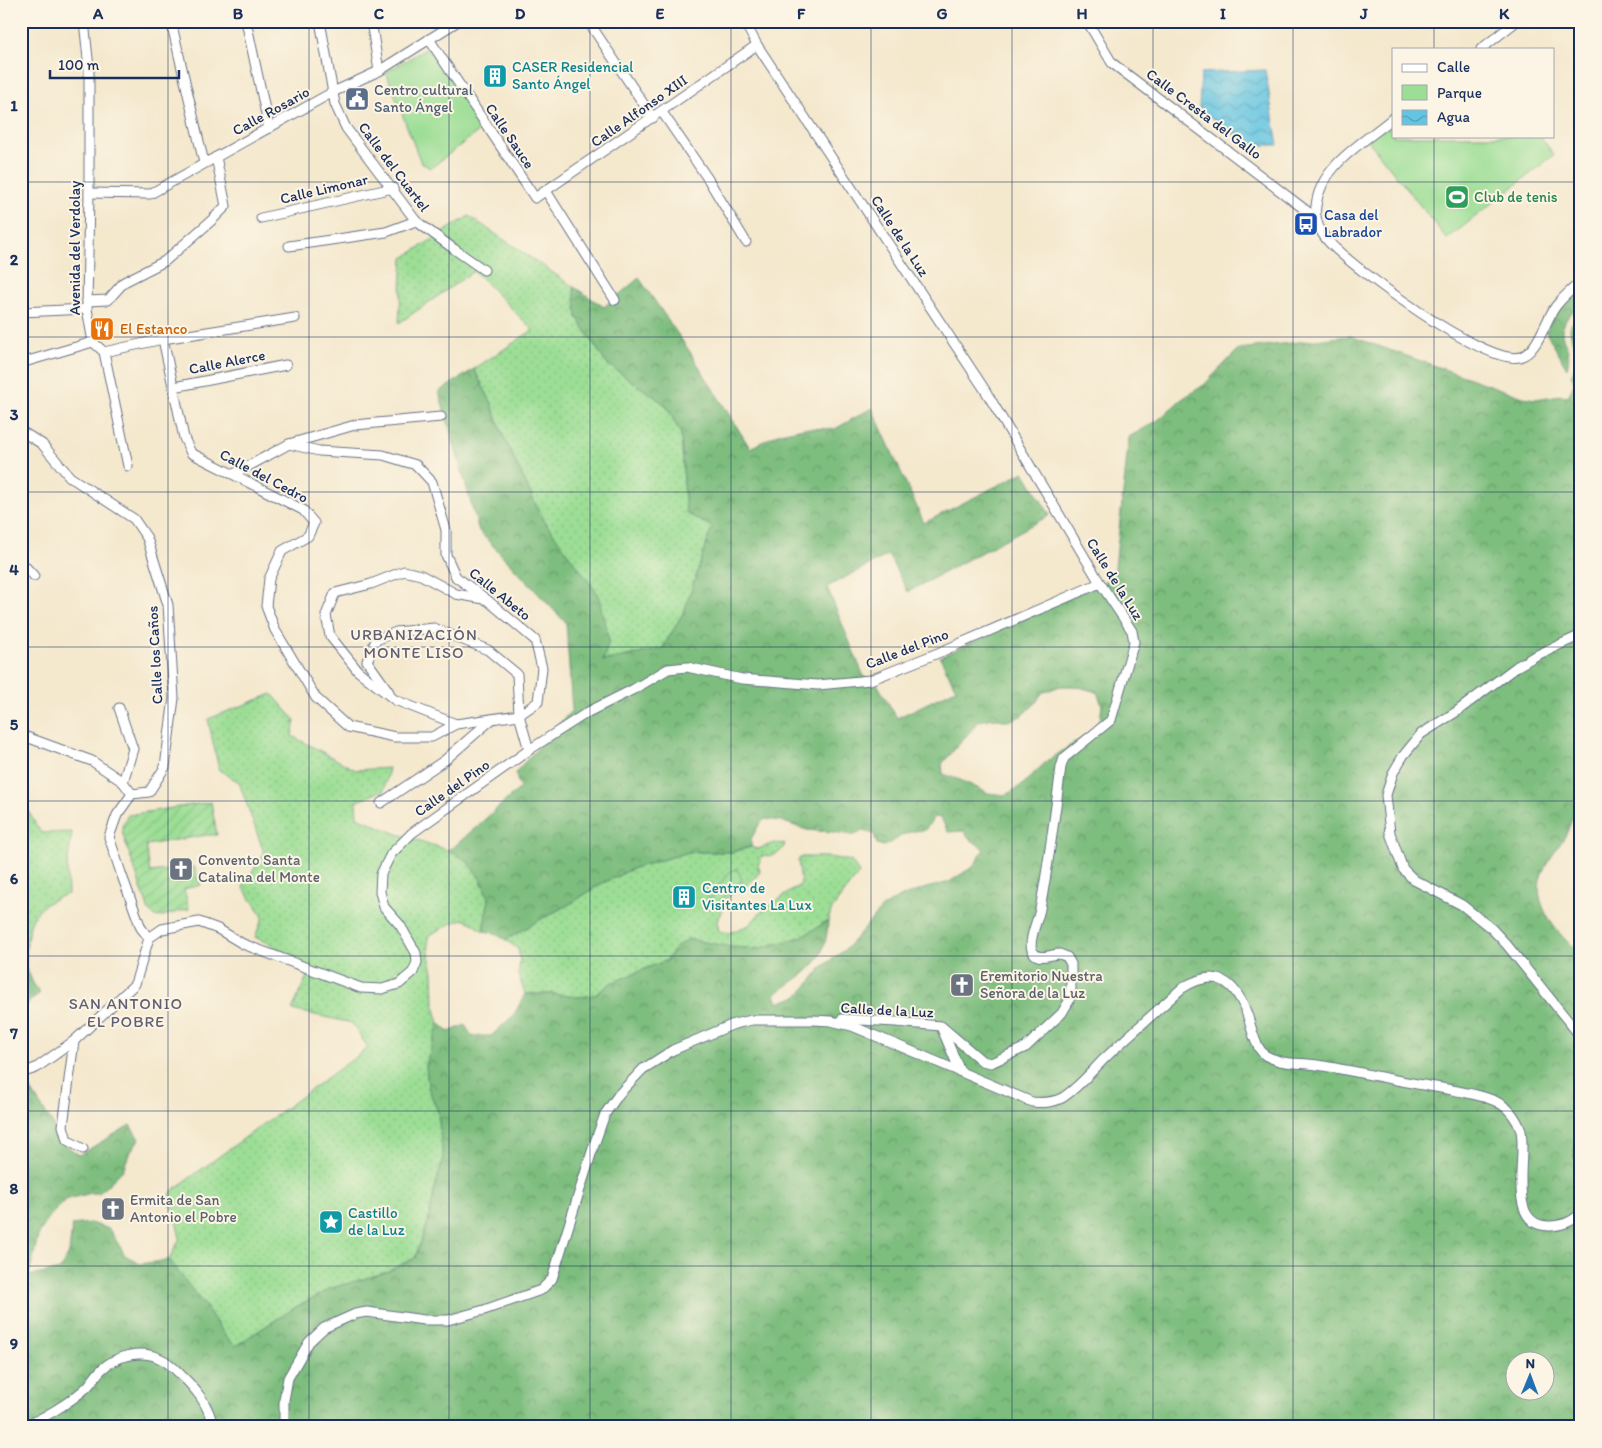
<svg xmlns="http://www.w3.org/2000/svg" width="1602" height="1448" font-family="Itim,sans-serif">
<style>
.grass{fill:url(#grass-dots);stroke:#5c867a}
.forest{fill:url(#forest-crowns);stroke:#4c766e;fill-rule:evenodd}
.park{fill:#9cde95;stroke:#5c867a}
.garden{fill:url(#garden-furrows);stroke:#5c867a}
.water{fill:url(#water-waves);stroke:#407aa0}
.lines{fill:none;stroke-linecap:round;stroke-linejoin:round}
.minor-casing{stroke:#677085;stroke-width:11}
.minor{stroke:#fff;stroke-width:9}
.grid{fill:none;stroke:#1b2f5e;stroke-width:1;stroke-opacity:0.55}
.labels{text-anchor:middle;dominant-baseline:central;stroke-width:4;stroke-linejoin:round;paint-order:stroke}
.culture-label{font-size:15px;fill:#0d838f;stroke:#fcf5e5;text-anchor:start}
.service-label{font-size:15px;fill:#4e5e75;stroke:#fcf5e5;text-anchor:start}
.street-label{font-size:15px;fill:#1b2f5e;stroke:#fcf5e5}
.leisure-label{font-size:15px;fill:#27864d;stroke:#fcf5e5;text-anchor:start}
.transit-label{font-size:15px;fill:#164399;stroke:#fcf5e5;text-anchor:start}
.food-label{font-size:15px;fill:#c56008;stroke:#fcf5e5;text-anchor:start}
.worship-label{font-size:15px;fill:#5b616d;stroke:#fcf5e5;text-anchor:start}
.neighbourhood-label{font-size:16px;letter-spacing:1px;fill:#615f72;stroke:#fcf5e5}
.neatline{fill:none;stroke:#1b2f5e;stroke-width:2}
.grid-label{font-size:16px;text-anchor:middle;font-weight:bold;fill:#1b2f5e}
</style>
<defs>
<pattern id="grass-dots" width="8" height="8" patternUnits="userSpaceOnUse" patternTransform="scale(1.25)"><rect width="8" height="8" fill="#9cde95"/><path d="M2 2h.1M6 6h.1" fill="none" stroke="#86bf83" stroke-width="1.8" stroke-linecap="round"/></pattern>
<pattern id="forest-crowns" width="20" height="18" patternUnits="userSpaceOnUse" patternTransform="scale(1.25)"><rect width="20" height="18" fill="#7dbd7e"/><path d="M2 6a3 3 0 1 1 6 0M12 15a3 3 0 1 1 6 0" fill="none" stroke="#669a6a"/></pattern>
<pattern id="garden-furrows" width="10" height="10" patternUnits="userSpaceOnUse" patternTransform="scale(1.25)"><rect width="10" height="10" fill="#9cde95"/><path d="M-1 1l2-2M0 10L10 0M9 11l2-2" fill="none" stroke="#86bf83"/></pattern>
<pattern id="water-waves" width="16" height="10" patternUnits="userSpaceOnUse" patternTransform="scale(1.25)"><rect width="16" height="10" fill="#64c5e2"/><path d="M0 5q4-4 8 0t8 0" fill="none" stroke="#52a0ba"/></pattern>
</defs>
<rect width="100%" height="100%" fill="#fcf5e5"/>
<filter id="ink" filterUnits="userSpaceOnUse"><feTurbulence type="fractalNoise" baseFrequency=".02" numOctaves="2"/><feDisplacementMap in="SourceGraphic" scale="10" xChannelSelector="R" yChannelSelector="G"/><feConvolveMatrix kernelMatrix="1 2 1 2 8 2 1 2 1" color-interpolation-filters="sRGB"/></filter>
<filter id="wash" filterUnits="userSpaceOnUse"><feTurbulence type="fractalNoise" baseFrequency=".0096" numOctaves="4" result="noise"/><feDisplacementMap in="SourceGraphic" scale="20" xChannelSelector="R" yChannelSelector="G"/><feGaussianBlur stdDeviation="1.12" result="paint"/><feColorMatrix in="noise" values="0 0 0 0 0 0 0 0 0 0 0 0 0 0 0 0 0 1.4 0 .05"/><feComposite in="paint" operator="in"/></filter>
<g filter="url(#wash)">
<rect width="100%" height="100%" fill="#f4e8cd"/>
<!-- grass -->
<g class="grass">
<polygon points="469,216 574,287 577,317 606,363 666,405 681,434 686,513 713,526 684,612 662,649 602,661 567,553 542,518 502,433 491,402 474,369 533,330 474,271 399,323 403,258"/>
<polygon points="272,694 295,720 292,736 356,770 389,768 384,790 356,802 357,817 395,833 448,850 466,860 480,878 489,899 483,931 474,924 463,919 450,924 428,936 429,953 433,972 434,1006 439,1023 426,1065 428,1087 438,1112 443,1159 435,1188 428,1222 415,1258 384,1273 332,1288 296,1307 235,1346 226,1337 205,1306 169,1260 180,1238 173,1208 166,1201 173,1190 368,1048 352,1023 292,1010 309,972 301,960 255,937 263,917 243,887 264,853 239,782 219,770 208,719"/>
<path d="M21,799L41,833L72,832L67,867L68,894C62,896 55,898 49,902C25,915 27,943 26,967H21Z"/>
<path d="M774,843L785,844C780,855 774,856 762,856L758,865L760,872L749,884L735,891L728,897L717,921L719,931L729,933L749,925L761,912L801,884L798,860L802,857H829L851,861L859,873L832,909L828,921L801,937L758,949L732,947H676L667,960L611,983L595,995L577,998L554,994H525L518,974L520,960L518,949L506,940L541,919L575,901L597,886L634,868L689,852H732L751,847L758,849Z"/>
</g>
<!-- forest -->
<g class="forest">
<path d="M639,278L690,352L750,448L780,433L804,428L835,429L872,408L924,523L1024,472L1050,515L908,592L888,555L827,587L864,677L876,682L897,718L956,689L940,657L1114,577L1129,437L1157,421L1182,399L1204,385L1239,349L1350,336L1523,397L1535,399L1561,395L1568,396C1572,388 1577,383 1571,375C1574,369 1577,362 1577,356C1576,344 1560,322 1581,319V807C1569,817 1572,824 1565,836C1558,849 1543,866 1540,880C1534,907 1560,938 1581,953V1427H21V1075L67,1146L79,1155L130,1125L139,1139L129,1154L123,1170L99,1193H91L65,1200L48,1218L38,1236L29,1276L60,1270L69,1253L72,1225L90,1223L109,1229L125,1255L140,1264L169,1260L205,1306L226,1337L235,1346L296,1307L332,1288L384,1273L415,1258L428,1222L435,1188L443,1159L438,1112L428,1087L426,1065L439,1023L449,1032L465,1025L472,1036H491L514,1015L525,994H554L577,997L595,995L611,983L667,960L676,947L688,939L732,947L758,949L801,937L828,921C826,965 807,971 775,994L778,1003L798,996L809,984L822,967L847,948L882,908L898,898L923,889L949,882L974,866L984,849L970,839L964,831L948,832L941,818L934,817L925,830C902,831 903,837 884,846L877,844L874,834L863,831L852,835L834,832L818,831L807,830L781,821L765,819L760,823L751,839V847L732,852H689L634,868L597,886L575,901L541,919L506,940L494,933L483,931L489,899L480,878L466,860L448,850L456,845L520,788L515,773L572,710L566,623L479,531L439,392L474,369L491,402L502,433L542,518L598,594L609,641L603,661L662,649L684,612L712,527L686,513L681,434L666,405L606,363L577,317L574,287L604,307ZM1060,686H1075L1097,692L1102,705L1100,720L1091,732L1047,761L1022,785L1006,795L988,793L958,779L943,774L942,764L979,721L993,718L1009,721L1021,716L1035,704L1042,693ZM1514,1360H1544V1390H1514Z"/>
<path d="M1581,288C1579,293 1577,307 1574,310C1569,316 1563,321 1562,330C1561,343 1573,348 1567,368L1546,332L1556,310Z"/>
<polygon points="21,967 26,967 33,983 40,993 29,1002 21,1014"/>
</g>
<!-- park -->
<g class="park">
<polygon points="431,46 484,127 431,168 421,163 386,72"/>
<polygon points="1393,118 1393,136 1540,136 1554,155 1447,239 1367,139"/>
<polygon points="737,869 742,880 711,909 702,906 715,894 715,889 731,871"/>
</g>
<!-- garden -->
<polygon class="garden" points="211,802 217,835 207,835 146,845 150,872 194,867 201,885 184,889 189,909 159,917 154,916 149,911 123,835 122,826 128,815"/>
<!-- water -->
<polygon class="water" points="1265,70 1278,145 1248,145 1199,108 1201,73"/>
</g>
<g filter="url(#ink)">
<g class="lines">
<defs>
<g id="minor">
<polyline points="84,21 89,68 89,193 87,309 93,342 104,352 128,466"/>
<polyline points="171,21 204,163"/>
<polyline points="246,21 269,128"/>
<polyline points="320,21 335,104 346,128 416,221 454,249 484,270"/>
<polyline points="371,21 379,71"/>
<polyline points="588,21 653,118"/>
<path d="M744,21L757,45L985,390L1100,583L1132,631L1134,642L1111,720L1064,758L1061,767C1055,815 1049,862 1040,909C1038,920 1028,940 1032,950C1037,962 1050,954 1060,954C1061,955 1066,956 1067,957L1071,964V989L1069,1001L1062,1013L1026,1047L991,1063L982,1061L941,1026L896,1022L842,1019"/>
<polyline points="1087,21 1112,63 1316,218"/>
<polyline points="429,39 535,198 757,45"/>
<polyline points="1481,49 1517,21"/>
<polyline points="662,112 708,179 746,242"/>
<path d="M1393,118C1365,142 1320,165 1316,206C1314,219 1320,232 1328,241C1352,268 1486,366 1520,357C1538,352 1545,320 1556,306C1563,297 1572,289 1581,282"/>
<polyline points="546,191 615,300"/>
<polyline points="89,193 150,194 333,92 379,71 458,21"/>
<polyline points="261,218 393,188"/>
<polyline points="289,246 386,232 416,221"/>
<polyline points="87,301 108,300 124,282 165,261 212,220 226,206 216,157"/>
<polyline points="21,312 87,309"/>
<polyline points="163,339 184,438 191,453 303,510 314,523 308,536 282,551 269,579 266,606 275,630 316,698 348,727 395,737 432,737 456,724 519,715 538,702 542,668 535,640 486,599 456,577 446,555 446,530 432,482 416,465 383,455 319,451 289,444 234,474"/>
<polyline points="104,352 163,339 295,318"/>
<polyline points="21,363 93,342"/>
<polyline points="174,387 286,365"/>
<polyline points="21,431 42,444 70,477 134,519 147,538 168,605 174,698 165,767 149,792 132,794 117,815 109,837 121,873 141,928 149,938"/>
<polyline points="289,444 355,425 441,417"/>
<polyline points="21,562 34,576"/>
<polyline points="1581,635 1535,656 1516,667 1456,712 1421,734 1403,756 1393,773 1386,795 1390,833 1403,869 1414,880 1462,905 1492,929 1507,945 1581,1037"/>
<polyline points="389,692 367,661 376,640 396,632 434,628 488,650 517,674 519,715 529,750"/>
<polyline points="119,708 133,749 123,782"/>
<polyline points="456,724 395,700 358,671 330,636 326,615 335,593 371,584 404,571 421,575 456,594 484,599"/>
<polyline points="21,735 92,761 123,782 132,794"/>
<polyline points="381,803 445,760 492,719"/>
<polyline points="942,1029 960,1071"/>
<polyline points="74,1041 63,1126 67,1140 83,1149"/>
<polyline points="21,1073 36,1068 74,1041 135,984 149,938 162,929 199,922 218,929 243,944 361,988 382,989 399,984 413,972 417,962 416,953 400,925 384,907 380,892 381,874 391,854 412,833 529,750 588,712 634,689 668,669 687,667 742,679 818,685 870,680 938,653 1100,583"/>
<polyline points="1581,1148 1579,1157 1581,1173"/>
<path d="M21,1426C40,1422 73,1400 87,1387C92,1382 96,1375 101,1370C116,1355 142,1349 161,1359C168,1362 174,1368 179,1373C195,1388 209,1404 213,1427"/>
<path d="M284,1427V1400L288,1378L309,1342L324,1328L355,1314L367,1312L424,1320H448L484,1310L541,1290L552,1279L593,1148L605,1114L619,1094L643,1069L673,1050L734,1024L752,1020H813L831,1021L852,1026L1032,1102C1043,1103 1052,1103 1062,1098C1078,1088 1091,1072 1104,1059C1129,1035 1156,1012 1181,989C1216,966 1236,981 1248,1017C1252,1029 1255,1047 1265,1055C1269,1058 1275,1059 1279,1061C1291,1064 1304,1063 1317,1065C1350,1070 1383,1078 1417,1084C1440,1088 1464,1091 1487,1098C1497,1101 1506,1106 1512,1114C1516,1119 1519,1125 1521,1131C1527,1158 1505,1228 1551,1226C1563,1225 1574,1222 1581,1212"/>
</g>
</defs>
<!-- minor casing -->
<use href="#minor" class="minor-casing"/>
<!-- minor -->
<use href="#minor" class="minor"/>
</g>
</g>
<!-- grid -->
<path class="grid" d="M168,21V1427M309,21V1427M449,21V1427M590,21V1427M731,21V1427M871,21V1427M1012,21V1427M1153,21V1427M1293,21V1427M1434,21V49M1434,136V1427M21,182H1581M21,337H1581M21,492H1581M21,647H1581M21,801H1581M21,956H1581M21,1111H1581M21,1266H1581"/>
<!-- icons -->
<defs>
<symbol id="building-square" viewBox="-11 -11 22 22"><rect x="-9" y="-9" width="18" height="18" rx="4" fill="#0f9aa8" stroke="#fcf5e5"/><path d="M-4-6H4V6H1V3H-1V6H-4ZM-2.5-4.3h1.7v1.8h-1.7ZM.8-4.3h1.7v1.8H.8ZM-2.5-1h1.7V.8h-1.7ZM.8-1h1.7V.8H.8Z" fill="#fff"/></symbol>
<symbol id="civic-square" viewBox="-11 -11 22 22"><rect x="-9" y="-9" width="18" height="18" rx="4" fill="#5c6f8a" stroke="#fcf5e5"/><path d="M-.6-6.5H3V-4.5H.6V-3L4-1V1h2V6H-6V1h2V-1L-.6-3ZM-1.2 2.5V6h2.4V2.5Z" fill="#fff"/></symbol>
<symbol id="stadium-square" viewBox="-11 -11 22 22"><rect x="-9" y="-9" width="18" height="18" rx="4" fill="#2e9e5b" stroke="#fcf5e5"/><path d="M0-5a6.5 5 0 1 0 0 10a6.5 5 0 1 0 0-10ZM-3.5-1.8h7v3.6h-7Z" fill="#fff"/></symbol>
<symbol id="bus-square" viewBox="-11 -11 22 22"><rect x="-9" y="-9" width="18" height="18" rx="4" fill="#1a4fb4" stroke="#fcf5e5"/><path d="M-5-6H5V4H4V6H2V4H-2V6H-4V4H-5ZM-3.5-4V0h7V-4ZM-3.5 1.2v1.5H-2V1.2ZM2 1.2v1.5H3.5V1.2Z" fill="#fff"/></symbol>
<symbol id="restaurant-square" viewBox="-11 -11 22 22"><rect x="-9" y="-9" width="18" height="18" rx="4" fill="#e8710a" stroke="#fcf5e5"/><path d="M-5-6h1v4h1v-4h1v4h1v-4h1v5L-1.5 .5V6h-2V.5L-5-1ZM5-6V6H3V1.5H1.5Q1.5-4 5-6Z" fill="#fff"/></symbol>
<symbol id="church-square" viewBox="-11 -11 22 22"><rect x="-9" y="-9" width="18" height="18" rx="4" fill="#6b7280" stroke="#fcf5e5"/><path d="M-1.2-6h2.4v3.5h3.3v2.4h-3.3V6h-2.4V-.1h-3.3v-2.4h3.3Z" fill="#fff"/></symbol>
<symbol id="sight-square" viewBox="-11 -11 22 22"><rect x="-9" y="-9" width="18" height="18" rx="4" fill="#0f9aa8" stroke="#fcf5e5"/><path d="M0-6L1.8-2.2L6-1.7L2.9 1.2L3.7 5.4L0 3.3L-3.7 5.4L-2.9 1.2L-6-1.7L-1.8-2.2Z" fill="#fff"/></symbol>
</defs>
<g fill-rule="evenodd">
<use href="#building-square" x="481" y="62" width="28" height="28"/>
<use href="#civic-square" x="343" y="85" width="28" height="28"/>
<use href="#stadium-square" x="1443" y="183" width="28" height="28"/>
<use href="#bus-square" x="1292" y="210" width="28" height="28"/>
<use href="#restaurant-square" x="88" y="315" width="28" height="28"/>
<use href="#church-square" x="167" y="855" width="28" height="28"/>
<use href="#building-square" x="670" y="883" width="28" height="28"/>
<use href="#church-square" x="948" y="971" width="28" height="28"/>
<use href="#church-square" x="99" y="1195" width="28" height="28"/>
<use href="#sight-square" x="317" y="1208" width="28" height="28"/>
</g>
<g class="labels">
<!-- culture labels -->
<g class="culture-label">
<text x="512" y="67">CASER Residencial<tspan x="512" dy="17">Santo Ángel</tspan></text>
<text x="702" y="888">Centro de<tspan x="702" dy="17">Visitantes La Lux</tspan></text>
<text x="348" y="1213">Castillo<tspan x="348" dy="17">de la Luz</tspan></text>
</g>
<!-- service labels -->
<g class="service-label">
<text x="374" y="90">Centro cultural<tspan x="374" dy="17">Santo Ángel</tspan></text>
</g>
<!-- street labels -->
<g class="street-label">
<text transform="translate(271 111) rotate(-29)">Calle Rosario</text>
<text transform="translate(639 111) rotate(-35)">Calle Alfonso XIII</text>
<text transform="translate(1204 114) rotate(37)">Calle Cresta del Gallo</text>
<text transform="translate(510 136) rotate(56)">Calle Sauce</text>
<text transform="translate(394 167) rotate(53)">Calle del Cuartel</text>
<text transform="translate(324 189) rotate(-13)">Calle Limonar</text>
<text transform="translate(900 236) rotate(57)">Calle de la Luz</text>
<text transform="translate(75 248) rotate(-90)">Avenida del Verdolay</text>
<text transform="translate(227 362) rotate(-11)">Calle Alerce</text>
<text transform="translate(264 476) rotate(28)">Calle del Cedro</text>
<text transform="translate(1115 579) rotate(58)">Calle de la Luz</text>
<text transform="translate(500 594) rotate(39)">Calle Abeto</text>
<text transform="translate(907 649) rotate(-21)">Calle del Pino</text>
<text transform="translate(155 655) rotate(-93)">Calle los Caños</text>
<text transform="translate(452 788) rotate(-35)">Calle del Pino</text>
<text transform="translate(887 1010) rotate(3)">Calle de la Luz</text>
</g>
<!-- leisure labels -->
<g class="leisure-label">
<text x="1474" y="197">Club de tenis</text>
</g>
<!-- transit labels -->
<g class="transit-label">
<text x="1324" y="215">Casa del<tspan x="1324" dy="17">Labrador</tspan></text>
</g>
<!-- food labels -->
<g class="food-label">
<text x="120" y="329">El Estanco</text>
</g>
<!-- worship labels -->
<g class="worship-label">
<text x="198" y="860">Convento Santa<tspan x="198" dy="17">Catalina del Monte</tspan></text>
<text x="980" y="976">Eremitorio Nuestra<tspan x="980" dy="17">Señora de la Luz</tspan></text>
<text x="130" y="1200">Ermita de San<tspan x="130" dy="17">Antonio el Pobre</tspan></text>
</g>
<!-- neighbourhood labels -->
<g class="neighbourhood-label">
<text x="414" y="634">URBANIZACIÓN<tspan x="414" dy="18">MONTE LISO</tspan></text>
<text x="126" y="1003">SAN ANTONIO<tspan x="126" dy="18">EL POBRE</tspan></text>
</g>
</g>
<!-- margin -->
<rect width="1602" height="1448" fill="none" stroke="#fcf5e5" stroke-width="55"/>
<!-- legend -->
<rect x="1392" y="48" width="162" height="90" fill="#fcf5e5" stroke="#a2a6af"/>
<rect x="1402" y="64" width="25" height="8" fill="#ffffff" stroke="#a2a6af"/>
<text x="1437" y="72" font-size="15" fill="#1b2f5e">Calle</text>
<rect x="1402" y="85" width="25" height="15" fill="#9cde95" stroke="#a2a6af"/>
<text x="1437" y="98" font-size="15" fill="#1b2f5e">Parque</text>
<rect x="1402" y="110" width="25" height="15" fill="url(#water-waves)" stroke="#a2a6af"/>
<text x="1437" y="122" font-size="15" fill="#1b2f5e">Agua</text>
<!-- north arrow -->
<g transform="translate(1530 1376) rotate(1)"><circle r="24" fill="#fcf5e5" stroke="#a2a6af"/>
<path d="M0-4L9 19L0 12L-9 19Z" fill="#1f6fb2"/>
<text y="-8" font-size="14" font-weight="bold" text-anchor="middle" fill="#1b2f5e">N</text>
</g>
<!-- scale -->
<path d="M50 70v8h129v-8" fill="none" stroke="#1b2f5e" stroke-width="2.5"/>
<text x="58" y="70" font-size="15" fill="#1b2f5e" stroke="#fcf5e5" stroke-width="4" paint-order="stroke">100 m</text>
<rect x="28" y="28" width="1546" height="1392" class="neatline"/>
<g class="grid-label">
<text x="98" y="19">A</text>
<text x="238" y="19">B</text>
<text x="379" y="19">C</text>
<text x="520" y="19">D</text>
<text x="660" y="19">E</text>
<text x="801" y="19">F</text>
<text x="942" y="19">G</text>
<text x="1082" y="19">H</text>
<text x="1223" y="19">I</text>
<text x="1364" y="19">J</text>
<text x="1504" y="19">K</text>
<text x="14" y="111">1</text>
<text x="14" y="265">2</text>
<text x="14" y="420">3</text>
<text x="14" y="575">4</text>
<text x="14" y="730">5</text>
<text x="14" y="884">6</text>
<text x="14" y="1039">7</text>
<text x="14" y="1194">8</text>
<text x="14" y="1349">9</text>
</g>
</svg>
